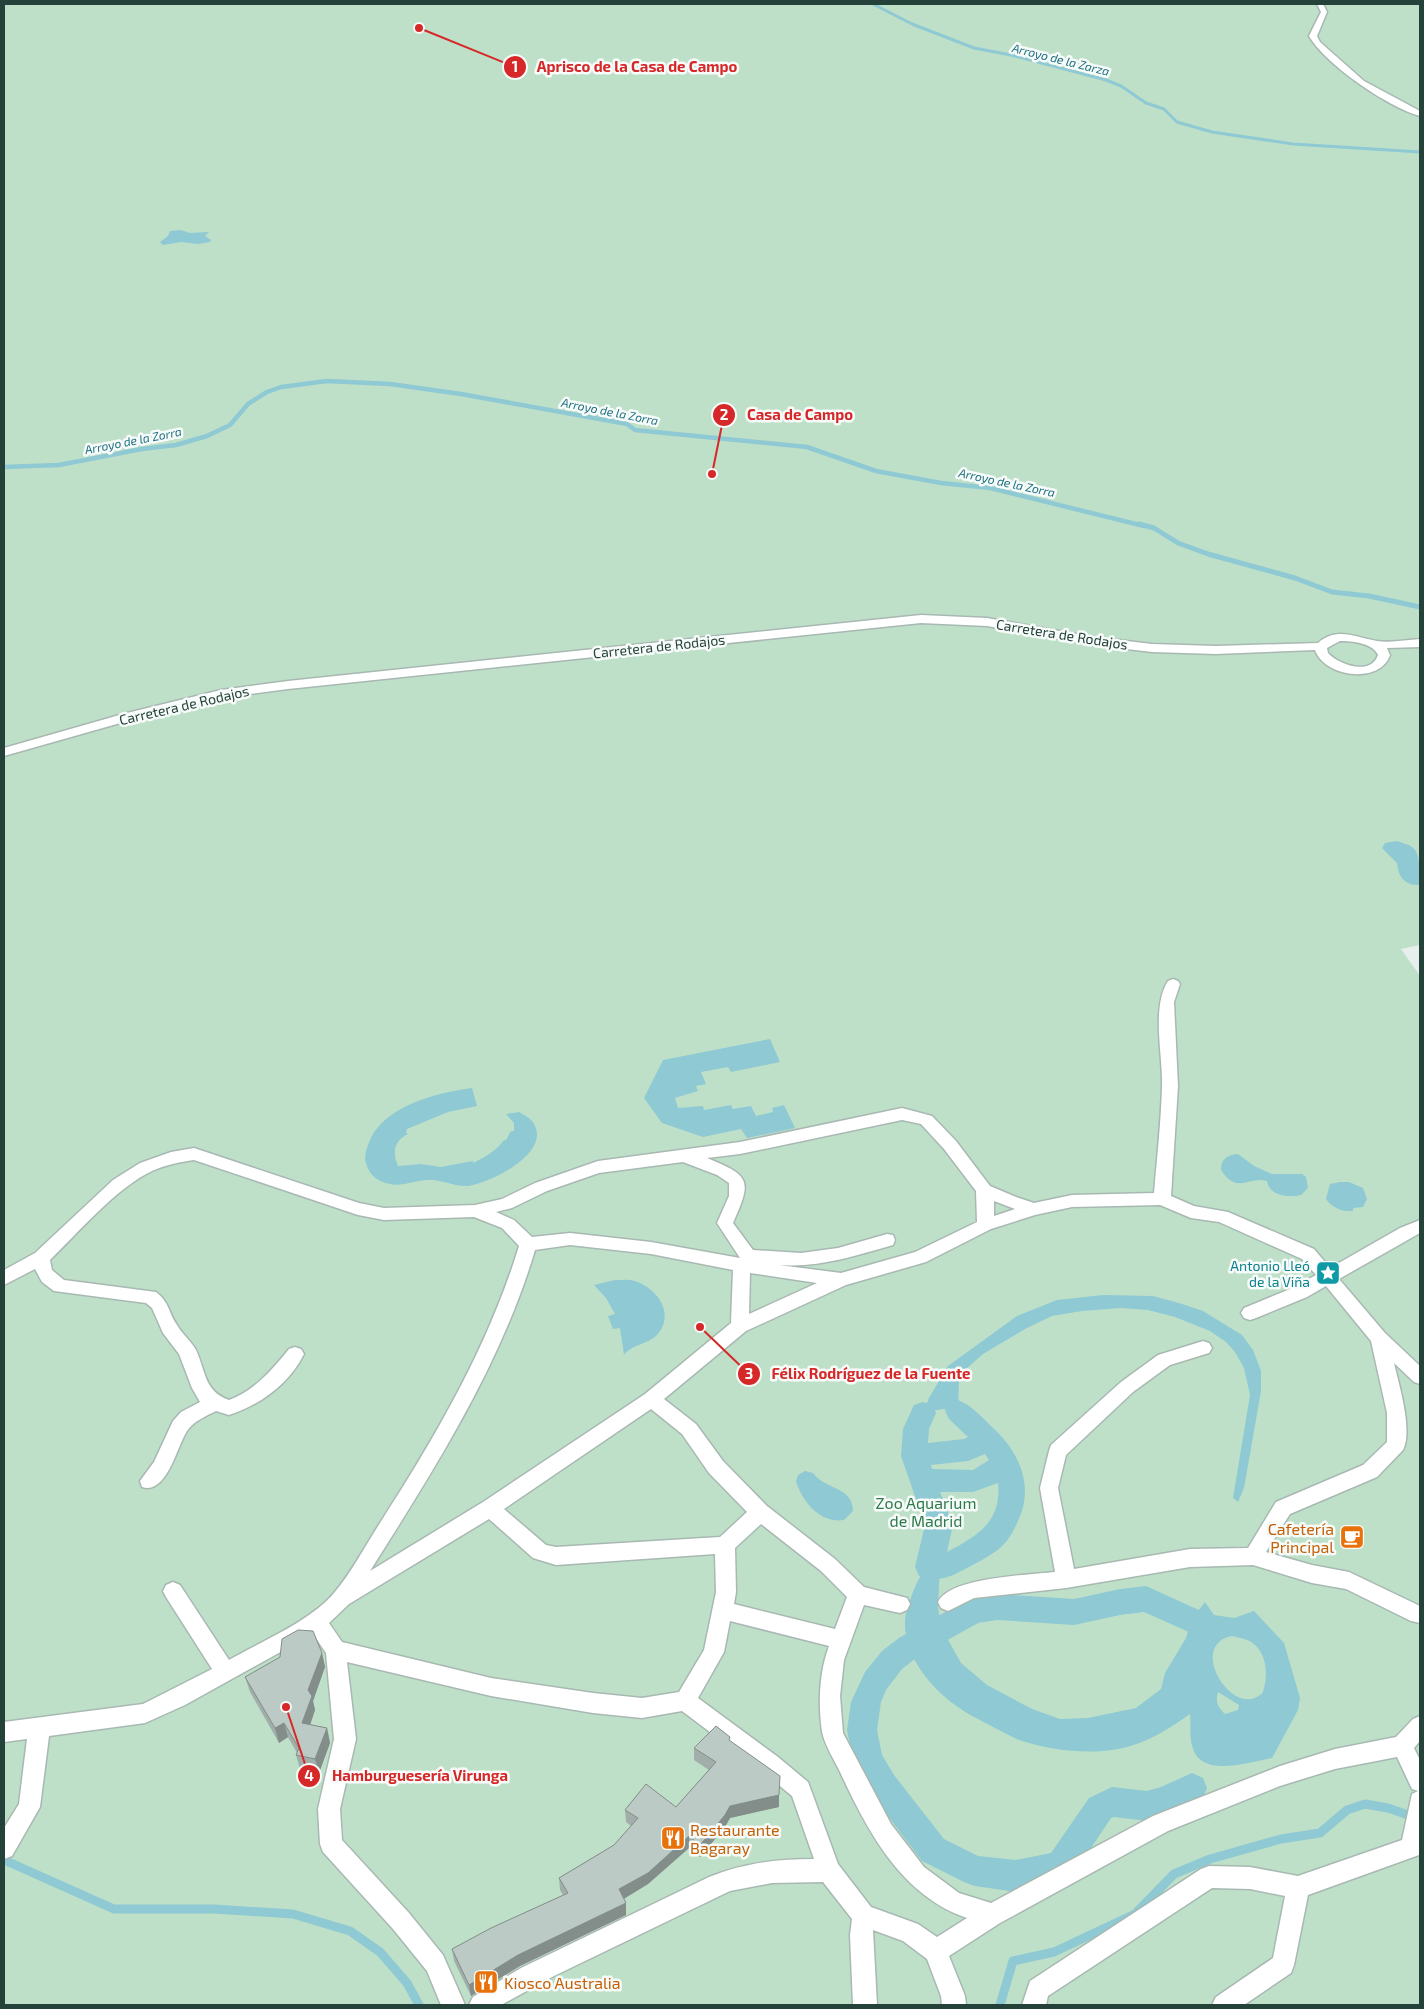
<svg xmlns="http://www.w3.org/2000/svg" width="1424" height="2009" font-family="'Exo 2',sans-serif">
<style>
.green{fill:#bfe0c8}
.water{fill:#8ec9d4;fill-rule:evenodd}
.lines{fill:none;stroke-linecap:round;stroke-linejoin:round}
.stream-far3{stroke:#8ec9d4;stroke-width:3}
.stream-far2{stroke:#8ec9d4;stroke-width:4.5}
.stream-far1{stroke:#8ec9d4;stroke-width:5}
.stream{stroke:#8ec9d4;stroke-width:9}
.canal{fill:#8ec9d4;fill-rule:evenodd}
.pedestrian-casing{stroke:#a8b8b2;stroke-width:3}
.minor-casing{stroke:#a8b8b2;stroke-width:3}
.pedestrian{fill:#fff;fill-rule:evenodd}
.minor{fill:#fff;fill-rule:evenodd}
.wall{fill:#a1aea9}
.shaded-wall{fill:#838d89}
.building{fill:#bbcac4;stroke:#838d89}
.labels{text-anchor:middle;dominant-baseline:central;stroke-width:5;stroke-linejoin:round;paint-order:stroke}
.far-water-label{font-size:12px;font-style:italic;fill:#1c6f80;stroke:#f7fbf9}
.street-label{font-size:14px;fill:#24423a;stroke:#f7fbf9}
.culture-label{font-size:14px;fill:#0d838f;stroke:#f7fbf9;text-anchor:end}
.near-park-label{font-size:16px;fill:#2d7a4b;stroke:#f7fbf9}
.near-food-label{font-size:16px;fill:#c56008;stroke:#f7fbf9;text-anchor:start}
.leader{fill:none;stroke:#d62828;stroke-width:2}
.callout-dot{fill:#d62828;stroke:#f7fbf9;stroke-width:2}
.mark-label{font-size:15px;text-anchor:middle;font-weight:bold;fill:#fff}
.callout-label{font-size:15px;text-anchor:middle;font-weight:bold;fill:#d62828;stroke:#f7fbf9;stroke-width:5;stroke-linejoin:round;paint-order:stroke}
</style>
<rect width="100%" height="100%" fill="#e6efeb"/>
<!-- green -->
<polygon class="green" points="4,4 1420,4 1420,945 1401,949 1420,976 1420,2005 4,2005"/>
<!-- water -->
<g class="water">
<polygon points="181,230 190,233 209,232 205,236 211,240 210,242 198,244 181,242 163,245 160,242 168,236 170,231"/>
<path d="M1397,841C1402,843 1408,844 1412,847C1421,852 1420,876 1420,885C1405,886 1398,877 1397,863L1382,848L1385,843Z"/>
<polygon points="770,1039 780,1062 731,1072 728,1067 701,1072 706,1084 696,1086 698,1091 675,1098 678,1108 703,1106 704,1110 731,1105 733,1109 751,1106 756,1116 773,1112 772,1108 784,1105 795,1128 747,1138 741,1129 703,1137 662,1123 644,1098 663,1060"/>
<path d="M472,1088L477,1106L448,1112L407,1129L406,1133L408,1134C394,1141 392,1152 398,1166L421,1164L441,1167L473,1161V1163C485,1157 496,1151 504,1140H506L511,1131H514V1123L506,1114L519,1112C524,1115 532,1119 534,1124C551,1153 491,1183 468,1186C456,1187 443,1180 431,1180C417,1179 403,1187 390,1184C378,1182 369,1175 366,1163C364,1158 366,1150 368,1145C381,1106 436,1093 472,1088Z"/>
<path d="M1238,1154L1254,1166L1272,1174H1302L1306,1177L1308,1188L1301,1195C1289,1198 1269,1196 1267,1181C1249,1176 1237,1195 1221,1170C1221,1158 1228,1155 1238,1154Z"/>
<path d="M1340,1182H1349L1363,1188L1367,1199L1363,1207L1353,1208V1211C1343,1212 1332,1208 1326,1199L1330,1184Z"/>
<path d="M615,1280C621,1280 628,1279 635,1281C657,1288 676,1314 657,1335C647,1345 632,1344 624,1355L620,1328L613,1329L608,1316L615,1314L606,1298L594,1285Z"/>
<polygon points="1103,1295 1153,1296 1179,1303 1203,1311 1242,1335 1253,1350 1261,1371 1261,1391 1244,1488 1238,1502 1233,1498 1250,1395 1244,1368 1235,1352 1226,1342 1210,1331 1175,1317 1148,1310 1121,1308 1082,1311 1052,1316 1027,1328 983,1354 965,1370 959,1378 958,1411 942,1409 923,1413 929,1398 948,1366 1017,1316 1057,1300"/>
<path d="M805,1471L813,1473C825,1490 853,1486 853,1511L844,1520C821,1524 802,1502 796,1481L798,1475Z"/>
<path d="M929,1567L940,1568L938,1607L941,1627L961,1663L987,1685L1032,1709L1060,1719L1088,1718L1136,1708L1161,1689L1165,1673L1186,1638L1191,1620L1205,1602L1214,1615L1234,1618L1254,1611L1284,1643L1300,1698L1298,1710L1272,1758C1250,1762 1203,1778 1193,1749C1189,1738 1191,1726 1190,1714C1166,1731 1142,1746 1112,1750C1082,1754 1051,1750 1022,1741C1013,1738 1003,1732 995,1728C982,1721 967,1714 955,1705C926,1684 895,1644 908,1606C914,1590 917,1577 929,1567ZM1232,1636C1240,1638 1249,1639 1255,1645C1268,1657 1268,1679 1262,1694C1258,1696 1254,1699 1251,1699C1224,1704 1191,1644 1232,1636ZM1218,1692L1239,1705L1238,1710L1225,1714C1218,1707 1215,1702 1218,1692Z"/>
</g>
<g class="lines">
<!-- stream-far3 -->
<polyline class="stream-far3" points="873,4 912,24 974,48 1011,55 1106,80 1121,86 1146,103 1164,109 1177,122 1212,132 1293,144 1420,152"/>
<!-- stream-far2 -->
<polyline class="stream-far2" points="4,467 59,465 142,449 176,445 207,436 230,425 248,404 267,392 281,387 327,381 390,384 461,394 627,424 635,430 807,447 876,471 941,483 990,488 1144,526"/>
<!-- stream-far1 -->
<polyline class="stream-far1" points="1139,524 1154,528 1178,543 1208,554 1295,578 1332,592 1369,596 1420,607"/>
<!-- stream -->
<g class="stream">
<polyline points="4,1860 114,1909 214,1909 293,1914 350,1931 380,1952 407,1983 419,2005"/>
<polyline points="1000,2005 1013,1961 1054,1952 1135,1914 1174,1874 1210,1859 1281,1839 1320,1833 1347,1810 1365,1804 1388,1808 1414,1817"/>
</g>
<!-- canal -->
<g class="canal">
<path d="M958,1400C971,1405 981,1416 991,1426C1019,1451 1035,1486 1018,1521C1014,1530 1009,1540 1001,1547C992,1555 980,1561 969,1567C950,1577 939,1583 919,1576L915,1567L925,1525L901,1456L903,1429L914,1405L923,1402L932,1405L936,1413L929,1429L928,1443L964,1439L968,1437L949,1419L945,1411L949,1403ZM985,1454L989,1460L973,1470L932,1469L931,1465L968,1461ZM998,1483C1002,1522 977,1536 947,1552L953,1525L940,1492H973Z"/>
<polygon points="1146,1586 1201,1611 1205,1620 1201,1629 1191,1633 1144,1612 1120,1615 1074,1625 997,1620 978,1623 919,1656 902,1669 886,1690 881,1702 877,1730 882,1755 894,1775 944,1839 978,1856 1016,1860 1051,1853 1089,1798 1112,1787 1147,1791 1161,1787 1192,1773 1203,1778 1207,1788 1203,1798 1176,1811 1147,1821 1114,1817 1111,1818 1073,1875 1057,1882 1046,1886 1016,1892 975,1886 964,1882 922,1861 872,1795 853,1759 847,1730 851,1702 865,1672 882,1651 899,1638 963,1602 997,1594 1074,1599 1120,1589"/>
</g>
<defs>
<path id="pedestrian" d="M1173,979L1178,981L1180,984L1174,1002L1178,1086L1171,1196L1194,1206L1228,1212L1314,1249L1330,1268L1400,1228L1420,1220V1233L1339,1279L1385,1333L1420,1366V1384L1414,1382L1394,1363C1399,1385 1413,1430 1403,1450L1377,1477L1290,1514L1266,1552L1312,1565L1349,1572L1420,1606V1623L1411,1621L1346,1589L1312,1583L1253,1565L1190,1567L1066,1588L974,1598L948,1611L941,1608L938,1602C950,1577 1029,1575 1055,1572L1040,1488L1049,1451L1051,1445L1121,1382L1158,1355L1203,1341L1209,1343L1212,1348L1209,1353L1170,1365L1133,1392L1066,1455L1058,1488L1074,1569L1190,1549L1248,1548L1276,1502L1363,1465L1387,1442V1413L1371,1341L1326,1286L1307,1297L1256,1318L1250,1320L1244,1318L1241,1313L1244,1308L1295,1287L1316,1275L1302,1259L1219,1222L1191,1218L1160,1205L1072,1207L1035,1215L991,1229L926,1262L846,1285L746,1331L664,1399L696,1424L723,1461L767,1506L835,1559L864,1587L907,1598L910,1604L907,1610L900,1613L864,1605L844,1660L840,1696L843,1733L891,1824L924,1867L959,1893L991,1903L1153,1816L1280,1766L1335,1749L1396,1737L1413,1719L1420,1716V1741L1414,1748L1420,1760L1419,1855L1308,1895L1294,1965L1291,1973L1244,2005H1212L1216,1997L1273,1958L1285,1896L1250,1889L1212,1888L1048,1996L1046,2005H1022L1030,1981L1201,1869L1209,1866L1250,1867L1298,1876L1402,1840L1412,1794L1418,1791L1412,1789L1397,1757L1335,1769L1280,1786L1168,1831L1000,1923L949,1956L965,1996L966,2005H942L941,1996L927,1959L903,1941L873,1930L877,2005H853L850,1935L852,1919L823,1882L772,1883L730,1891L554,1976L501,2005H469L473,1997L521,1968L709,1877C743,1863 777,1859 814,1859L792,1796L762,1771L682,1711L642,1718L593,1713L491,1696L347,1662L356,1739L340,1809L342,1840L409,1913L443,1955L465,2005H441L427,1971L393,1929L323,1852L320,1844L318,1809L334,1739L326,1653L313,1634L185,1705L145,1723L49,1736L40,1807L12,1856L4,1859V1828L19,1804L27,1739L4,1742V1722L143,1704L212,1669L166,1597L163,1591L166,1585L173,1582L180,1585L229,1660C260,1642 311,1621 334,1593C352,1572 365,1546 380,1523C436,1436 489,1345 519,1246L502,1228L474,1217L384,1220L358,1215L194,1160C180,1162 165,1165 152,1171C116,1188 79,1232 50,1260L52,1270L64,1280L156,1292C170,1303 168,1312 177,1325C182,1334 191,1341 196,1350C206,1372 204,1391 229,1400C254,1391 272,1370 289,1349L295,1347L301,1349L304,1354C289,1384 260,1405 229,1415L216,1411C206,1416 194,1421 187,1431C177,1446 167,1495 142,1487L140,1481L154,1462L173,1421L181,1412L200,1402L192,1388L179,1354L163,1333L152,1308L146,1303L54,1291L42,1282L35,1269L4,1285V1270L35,1253L113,1180L140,1163L171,1152L194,1148L359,1203L384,1208L475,1205L502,1199L535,1183L598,1161L740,1142L902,1108L932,1116L956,1141L990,1186L1016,1197L1034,1203L1072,1195L1154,1193C1157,1158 1161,1122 1162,1086C1163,1056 1151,1007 1168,981ZM902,1120L921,1124L944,1149L976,1191L977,1222L915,1252L841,1273L779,1265C818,1268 855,1256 893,1245L895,1240L893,1235L887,1234L838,1248L801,1253L753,1250L733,1223C752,1180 751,1176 707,1158L740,1154ZM683,1162L717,1175L729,1183V1196L717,1223L740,1258L651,1242L570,1233L532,1237L514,1220L496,1212L512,1208L547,1191L599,1173ZM994,1201L1015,1209L994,1216ZM570,1245L651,1254L733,1270L731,1323L645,1394L483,1502L370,1571C434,1470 501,1365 535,1250ZM750,1273L817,1283L749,1314ZM651,1409L682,1434L709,1473L747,1512L720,1537L556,1547L546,1545L504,1509ZM489,1519L533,1558L556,1565L715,1554L716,1592L704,1650L679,1692L642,1698L593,1693L491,1678L342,1642L329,1623L349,1604ZM761,1524L821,1571L847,1597L835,1629L734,1604L736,1592L735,1548ZM730,1621L829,1646C819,1673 818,1704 822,1732C825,1746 835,1761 841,1774C868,1832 902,1896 967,1918L937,1937L918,1924L871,1907L838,1864L808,1782L778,1757L698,1698L724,1652Z"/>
<g id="minor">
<path d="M1317,4H1323L1327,12L1317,36L1320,42L1364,81L1420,111V116C1388,107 1326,65 1309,36L1321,12Z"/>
<path d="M921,615L987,618L1093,637L1152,644L1216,646L1318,643C1337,626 1357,638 1377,641C1390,643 1407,640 1420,639V647L1387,648L1390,655C1380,685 1324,677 1315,650L1216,654L1152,652L1093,645L987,626L921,623L288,689L221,698L131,720L4,756V748L123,714L221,690L288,681ZM1340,641C1352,641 1373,643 1378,655C1371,676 1339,665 1328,653L1327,648Z"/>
</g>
</defs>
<!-- pedestrian casing -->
<use href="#pedestrian" class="pedestrian-casing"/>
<!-- minor casing -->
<use href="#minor" class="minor-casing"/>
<!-- pedestrian -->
<use href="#pedestrian" class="pedestrian"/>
<!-- minor -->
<use href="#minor" class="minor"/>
</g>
<!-- wall -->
<g class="wall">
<polygon points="322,1653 325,1667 313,1701 315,1710 310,1725 327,1728 330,1743 319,1773 300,1769 296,1755 297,1753 288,1737 279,1743 250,1692 245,1677 280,1657"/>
<polygon points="730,1741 779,1807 730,1818 725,1827 700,1857 689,1848 648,1884 624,1899 626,1903 626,1915 520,1966 471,1996 454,1961 452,1949 563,1895 560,1890 559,1878 614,1845 631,1826 626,1822 625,1810 676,1807 709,1770 694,1760 694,1748"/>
</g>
<!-- shaded-wall -->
<g class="shaded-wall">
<polygon points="322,1653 325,1667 313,1701 315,1710 306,1737 302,1723 308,1690"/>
<polygon points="284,1723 288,1737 279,1743 275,1728"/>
<polygon points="327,1728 330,1743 319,1773 315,1759"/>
<polygon points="779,1795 779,1807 730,1818 725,1827 700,1857 700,1845 730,1806"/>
<polygon points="689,1836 689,1848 648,1884 620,1901 619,1889"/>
<polygon points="626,1903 626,1915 520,1966 471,1996 469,1985 518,1955"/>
</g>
<!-- building -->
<g class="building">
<polygon points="298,1630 313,1631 322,1653 308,1690 312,1696 302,1723 327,1728 315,1759 296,1755 299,1748 284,1723 275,1728 245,1677 280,1657 282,1639"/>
<polygon points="716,1726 730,1737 729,1740 780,1776 779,1795 730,1806 725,1815 700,1845 689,1836 648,1873 619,1889 626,1903 518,1955 469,1985 452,1949 491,1928 568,1893 559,1878 614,1845 638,1818 625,1810 646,1784 676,1807 716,1762 694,1748"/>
</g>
<!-- icons -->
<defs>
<symbol id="sight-square" viewBox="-11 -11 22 22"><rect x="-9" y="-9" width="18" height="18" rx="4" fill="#0f9aa8" stroke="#f7fbf9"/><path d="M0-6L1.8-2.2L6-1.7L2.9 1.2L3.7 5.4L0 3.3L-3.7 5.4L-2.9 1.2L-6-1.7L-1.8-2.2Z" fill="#fff"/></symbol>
<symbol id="cafe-square" viewBox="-11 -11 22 22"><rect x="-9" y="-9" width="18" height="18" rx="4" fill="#e8710a" stroke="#f7fbf9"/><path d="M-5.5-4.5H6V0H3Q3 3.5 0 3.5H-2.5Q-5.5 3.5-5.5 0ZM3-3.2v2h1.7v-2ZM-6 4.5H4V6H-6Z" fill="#fff"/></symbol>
<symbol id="restaurant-square" viewBox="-11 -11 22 22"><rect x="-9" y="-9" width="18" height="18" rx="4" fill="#e8710a" stroke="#f7fbf9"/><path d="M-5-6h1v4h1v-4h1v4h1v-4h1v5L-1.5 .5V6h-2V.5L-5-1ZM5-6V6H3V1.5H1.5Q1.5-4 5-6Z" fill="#fff"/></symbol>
</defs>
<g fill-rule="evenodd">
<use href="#sight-square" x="1314" y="1259" width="28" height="28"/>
<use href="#cafe-square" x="1338" y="1523" width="28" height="28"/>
<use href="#restaurant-square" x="659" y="1824" width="28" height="28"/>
<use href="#restaurant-square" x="472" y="1968" width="28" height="28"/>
</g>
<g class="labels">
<!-- far-water labels -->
<g class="far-water-label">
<text transform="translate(1061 59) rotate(14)">Arroyo de la Zarza</text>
<text transform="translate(610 411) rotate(11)">Arroyo de la Zorra</text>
<text transform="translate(133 440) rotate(-11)">Arroyo de la Zorra</text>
<text transform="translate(1007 482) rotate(12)">Arroyo de la Zorra</text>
</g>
<!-- street labels -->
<g class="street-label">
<text transform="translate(1062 634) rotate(9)">Carretera de Rodajos</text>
<text transform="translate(659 646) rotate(-6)">Carretera de Rodajos</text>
<text transform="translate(184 705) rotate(-13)">Carretera de Rodajos</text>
</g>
<!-- culture labels -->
<g class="culture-label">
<text x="1310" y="1265">Antonio Lleó<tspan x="1310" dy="16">de la Viña</tspan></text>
</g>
<!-- near-park labels -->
<g class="near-park-label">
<text x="926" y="1502">Zoo Aquarium<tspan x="926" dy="18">de Madrid</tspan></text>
</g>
<!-- near-food labels -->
<g class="near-food-label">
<text x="1334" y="1528" text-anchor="end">Cafetería<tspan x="1334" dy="18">Principal</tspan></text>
<text x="690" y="1829">Restaurante<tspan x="690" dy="18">Bagaray</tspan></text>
<text x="504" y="1982">Kiosco Australia</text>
</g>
</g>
<!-- callouts -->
<path class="leader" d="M419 28L515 67M712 474L724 415M700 1327L749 1374M286 1707L309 1776"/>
<g class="callout-dot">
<circle cx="419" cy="28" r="5"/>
<circle cx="712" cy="474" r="5"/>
<circle cx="700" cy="1327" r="5"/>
<circle cx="286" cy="1707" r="5"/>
<circle cx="515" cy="67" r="12"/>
<circle cx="724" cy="415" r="12"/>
<circle cx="749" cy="1374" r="12"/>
<circle cx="309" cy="1776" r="12"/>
</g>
<g class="mark-label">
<text x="515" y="72">1</text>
<text x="724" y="420">2</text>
<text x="749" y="1379">3</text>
<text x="309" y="1781">4</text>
</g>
<g class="callout-label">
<text x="637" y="72">Aprisco de la Casa de Campo</text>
<text x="800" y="420">Casa de Campo</text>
<text x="871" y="1379">Félix Rodríguez de la Fuente</text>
<text x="420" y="1781">Hamburguesería Virunga</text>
</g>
<!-- border -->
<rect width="1424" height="2009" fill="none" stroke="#24423a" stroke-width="10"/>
</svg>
